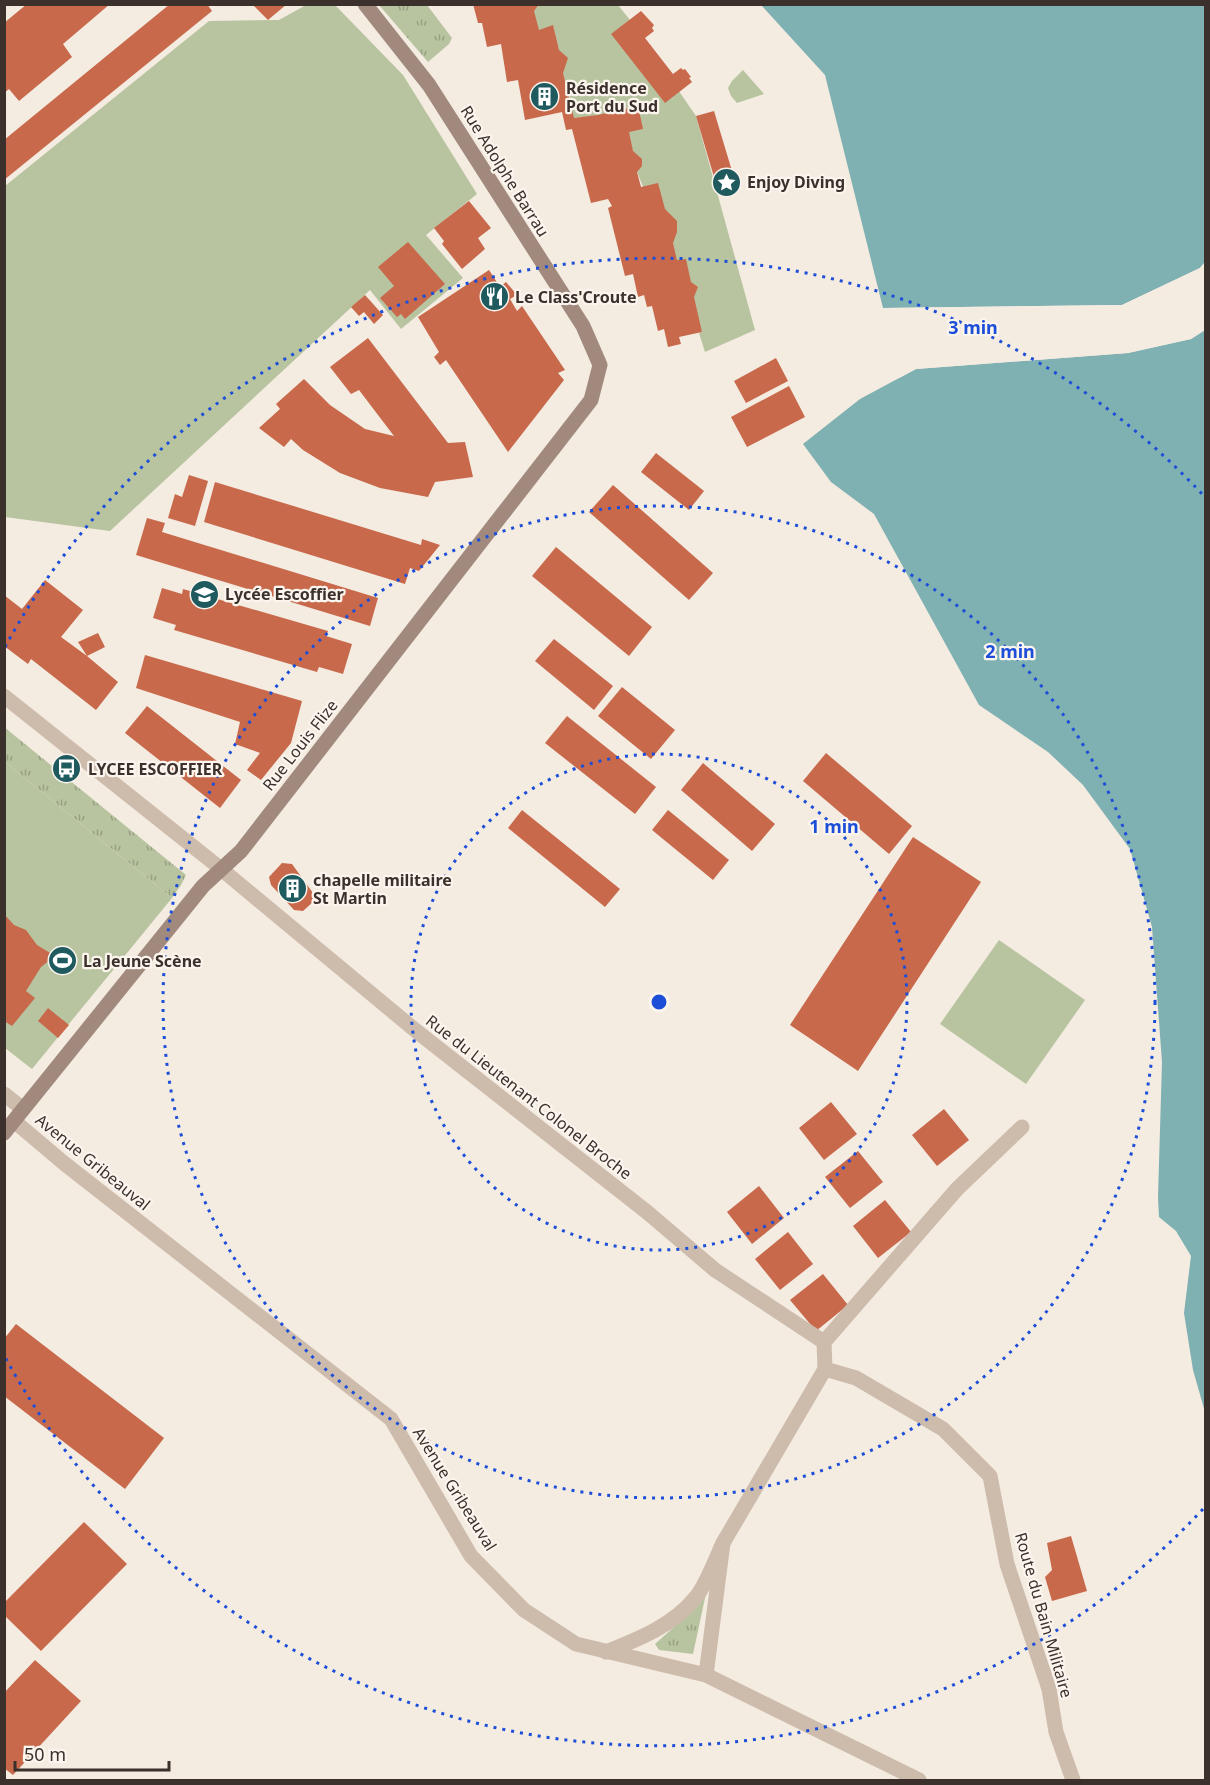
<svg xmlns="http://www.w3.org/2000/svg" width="1210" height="1785" font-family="'Noto Sans',sans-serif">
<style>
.grass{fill:url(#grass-tufts)}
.garden{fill:#b8c4a0}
.water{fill:#7fb0b2}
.pier{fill:#f4ebe1}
.building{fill:#c8694b}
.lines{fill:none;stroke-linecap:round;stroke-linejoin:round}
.street{stroke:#cdbbac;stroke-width:15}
.secondary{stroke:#a18a7d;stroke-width:15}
.ring{fill:none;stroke:#1d4ed8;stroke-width:3;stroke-dasharray:3 6}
.labels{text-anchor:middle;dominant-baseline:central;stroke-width:4.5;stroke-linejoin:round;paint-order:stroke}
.poi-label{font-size:16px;font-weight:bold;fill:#3b302b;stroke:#fbf5ee;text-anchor:start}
.street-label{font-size:16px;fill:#3b302b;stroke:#fbf5ee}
.centre{fill:#1d4ed8;stroke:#fbf5ee;stroke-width:3}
.ring-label{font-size:18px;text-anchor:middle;font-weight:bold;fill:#1d4ed8;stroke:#fbf5ee;stroke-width:4.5;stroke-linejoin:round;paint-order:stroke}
</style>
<defs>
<pattern id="grass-tufts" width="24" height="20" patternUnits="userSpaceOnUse" patternTransform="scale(1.5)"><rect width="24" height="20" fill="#b8c4a0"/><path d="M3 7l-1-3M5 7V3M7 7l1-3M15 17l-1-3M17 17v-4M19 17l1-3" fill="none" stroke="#97a083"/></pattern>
</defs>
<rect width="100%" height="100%" fill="#f4ebe1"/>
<!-- grass -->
<g class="grass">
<polygon points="379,5 427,5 452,38 449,44 428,62"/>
<polygon points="4,727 186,875 181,885 172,898 5,762"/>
<polygon points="708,1584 693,1654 659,1650 655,1644 683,1619"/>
</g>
<!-- garden -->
<g class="garden">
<polygon points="306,5 335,5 403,75 477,194 426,235 463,278 401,329 370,290 110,531 5,517 5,186 209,21 279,20"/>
<polygon points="520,5 618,5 630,20 696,116 755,330 705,352 699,333 702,332 616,120 576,122 551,88"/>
<polygon points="743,70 764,94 737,103 731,96 728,88 732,81"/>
<polygon points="5,762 172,898 32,1069 5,1048"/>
<polygon points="999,940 1085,1000 1026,1084 940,1024"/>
</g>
<!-- water -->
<g class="water">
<polygon points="761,5 1205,5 1205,262 1200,268 1122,305 883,308 825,75"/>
<polygon points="1205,330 1205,1412 1193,1370 1184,1313 1191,1256 1176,1231 1159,1217 1158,1197 1162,1062 1152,927 1130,849 1083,785 1048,752 979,705 874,514 831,482 803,444 860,399 916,369 1128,353 1191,339"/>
</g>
<!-- pier -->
<g class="pier">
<polygon points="1205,262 1206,267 1202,270 1122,308 884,311 883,308 1122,305 1200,268"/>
<polygon points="1206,327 1205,330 1191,339 1128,353 916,369 899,378 898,375 916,366 1128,350 1190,336"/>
</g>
<!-- building -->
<g class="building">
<polygon points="27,4 110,4 63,44 72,57 19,101 9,89 4,93 4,23"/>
<polygon points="170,4 207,4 212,11 4,180 4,140"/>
<polygon points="252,4 287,4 268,20"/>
<polygon points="473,4 539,4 534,11 539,30 553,25 559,50 568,58 563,73 574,118 598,115 638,106 643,129 629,132 633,151 642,159 642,166 637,172 641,187 658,183 665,209 677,221 677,232 673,243 677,260 686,259 691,282 698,287 694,297 702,332 679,337 681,344 668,347 664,329 658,331 652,306 647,307 644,295 638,297 633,274 625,276 608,208 612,206 608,199 591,203 572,129 566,130 562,112 525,120 518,80 507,82 501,44 487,47 482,23 478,23"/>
<polygon points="641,11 654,25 652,28 654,31 645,38 673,74 681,68 683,70 685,69 691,77 689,78 692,82 665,103 611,34"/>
<polygon points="714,111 732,171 714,177 696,116"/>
<polygon points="733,175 738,190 718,195 714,180"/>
<polygon points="469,201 491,228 478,238 485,249 462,269 442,244 444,241 434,228"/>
<polygon points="408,242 445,284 405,319 401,314 397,317 380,298 394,286 378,267"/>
<polygon points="489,270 500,287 506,282 517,295 510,299 517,311 522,306 565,370 558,373 564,380 508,452 446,360 440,365 434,357 439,352 418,317"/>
<polygon points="365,295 383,315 374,324 364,312 359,316 351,307"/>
<polygon points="368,338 448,443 465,442 473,477 435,482 428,497 380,488 340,473 303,450 291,439 284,447 259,428 280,409 276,404 304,379 330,405 365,429 394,436 359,390 351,394 330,367"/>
<polygon points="776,358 788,381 746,403 734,381"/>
<polygon points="789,386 805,417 747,447 731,417"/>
<polygon points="656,453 704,491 689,510 641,472"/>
<polygon points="189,475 208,481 195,526 168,518 175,494 182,497"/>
<polygon points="215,482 421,545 422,539 440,545 419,571 410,568 405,584 204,522"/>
<polygon points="613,485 713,573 689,600 589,512"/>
<polygon points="147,518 165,523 162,532 378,598 370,626 136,555"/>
<polygon points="556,547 652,627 629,656 532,576"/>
<polygon points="45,580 83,610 61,637 87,656 78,642 98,633 105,647 87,656 118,682 96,710 31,659 28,664 4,646 4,595 22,609"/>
<polygon points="162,588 182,594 183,589 328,631 326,636 352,644 343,674 319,667 317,672 174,630 176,625 153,618"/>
<polygon points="554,639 613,686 594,710 535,661"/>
<polygon points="145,655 302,701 291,743 261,780 247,770 260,753 235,744 240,722 136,688"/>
<polygon points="622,687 675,730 651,759 598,716"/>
<polygon points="147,706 241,780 220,808 125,733"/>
<polygon points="567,716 656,787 635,814 545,743"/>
<polygon points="826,753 912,826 889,854 803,781"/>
<polygon points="703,763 775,824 752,851 681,790"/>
<polygon points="522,810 620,889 605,907 508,828"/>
<polygon points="668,810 729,860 713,880 652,830"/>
<polygon points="913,837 981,882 858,1071 790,1025"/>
<polygon points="282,863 292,864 313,893 313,902 303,911 294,910 271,885 269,877"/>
<polygon points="4,914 14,925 26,930 37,945 55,956 41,967 26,991 35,998 12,1026 4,1021"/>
<polygon points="48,1008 69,1025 58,1038 38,1021"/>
<polygon points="831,1102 857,1134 824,1160 799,1128"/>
<polygon points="944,1109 969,1140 937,1166 912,1135"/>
<polygon points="858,1151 883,1182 850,1208 825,1177"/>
<polygon points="759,1186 784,1218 752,1244 727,1212"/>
<polygon points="885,1200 911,1232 878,1258 853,1226"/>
<polygon points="788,1232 813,1264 780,1290 755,1259"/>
<polygon points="823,1274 848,1305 816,1331 790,1300"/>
<polygon points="16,1324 164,1438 125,1489 4,1396 4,1339"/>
<polygon points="84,1522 127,1564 41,1651 4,1615 4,1603"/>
<polygon points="1071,1536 1087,1591 1052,1601 1045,1577 1052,1570 1047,1543"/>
<polygon points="35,1660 81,1701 13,1775 4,1768 4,1693"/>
</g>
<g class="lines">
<!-- street -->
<g class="street">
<polyline points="4,696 220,868 415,1030 647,1212 715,1270 824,1342"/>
<polyline points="4,1094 23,1109"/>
<polyline points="14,1121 65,1164 391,1419 471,1556 524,1610 576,1644 706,1675 919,1780"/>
<polyline points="825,1369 856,1378 943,1429 990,1476 1007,1564 1049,1689 1056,1732 1073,1780"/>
<polyline points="723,1543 825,1369 824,1342 957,1189 1022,1127"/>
<path d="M606,1652C639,1639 674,1625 696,1597C706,1585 716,1558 723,1543L706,1675"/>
</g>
<!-- secondary -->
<polyline class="secondary" points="4,1133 203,886 241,851 591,400 600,365 583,326 429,85 365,4"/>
</g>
<!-- distance rings -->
<g class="ring">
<circle cx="659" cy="1002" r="248"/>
<circle cx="659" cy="1002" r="496"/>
<path d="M1203 1509A744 744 0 0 1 5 1357M5 647A744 744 0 0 1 1203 495"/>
</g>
<!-- icons -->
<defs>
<symbol id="building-disc" viewBox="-11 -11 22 22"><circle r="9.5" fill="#1f5a5e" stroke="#fbf5ee"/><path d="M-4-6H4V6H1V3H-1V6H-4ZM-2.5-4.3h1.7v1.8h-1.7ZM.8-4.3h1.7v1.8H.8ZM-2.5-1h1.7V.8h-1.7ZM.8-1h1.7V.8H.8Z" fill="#fff"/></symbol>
<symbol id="sight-disc" viewBox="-11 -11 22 22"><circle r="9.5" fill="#1f5a5e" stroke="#fbf5ee"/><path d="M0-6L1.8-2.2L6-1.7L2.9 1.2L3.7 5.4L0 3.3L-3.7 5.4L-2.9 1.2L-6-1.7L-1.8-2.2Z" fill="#fff"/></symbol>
<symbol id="restaurant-disc" viewBox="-11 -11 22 22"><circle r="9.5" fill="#1f5a5e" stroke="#fbf5ee"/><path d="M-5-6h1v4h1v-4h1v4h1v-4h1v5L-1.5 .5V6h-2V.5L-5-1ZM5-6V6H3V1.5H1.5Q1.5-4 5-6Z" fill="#fff"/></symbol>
<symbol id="school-disc" viewBox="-11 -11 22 22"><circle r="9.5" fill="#1f5a5e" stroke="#fbf5ee"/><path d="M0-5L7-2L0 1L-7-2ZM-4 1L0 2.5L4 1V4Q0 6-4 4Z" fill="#fff"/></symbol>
<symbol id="bus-disc" viewBox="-11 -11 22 22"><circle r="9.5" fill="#1f5a5e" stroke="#fbf5ee"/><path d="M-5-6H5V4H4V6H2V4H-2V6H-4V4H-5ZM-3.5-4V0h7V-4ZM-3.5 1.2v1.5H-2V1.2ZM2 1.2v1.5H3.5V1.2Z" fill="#fff"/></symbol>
<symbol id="stadium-disc" viewBox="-11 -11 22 22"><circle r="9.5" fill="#1f5a5e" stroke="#fbf5ee"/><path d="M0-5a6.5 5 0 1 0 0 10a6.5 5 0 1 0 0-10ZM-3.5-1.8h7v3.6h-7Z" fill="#fff"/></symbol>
</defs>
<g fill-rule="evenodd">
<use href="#building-disc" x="528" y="80" width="33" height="33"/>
<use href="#sight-disc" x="710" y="166" width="33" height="33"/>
<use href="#restaurant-disc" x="478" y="280" width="33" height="33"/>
<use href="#school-disc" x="188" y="578" width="33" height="33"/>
<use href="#bus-disc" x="50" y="752" width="33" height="33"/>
<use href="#building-disc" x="276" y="872" width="33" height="33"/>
<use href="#stadium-disc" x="46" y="944" width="33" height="33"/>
</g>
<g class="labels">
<!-- poi labels -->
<g class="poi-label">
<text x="566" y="88">Résidence<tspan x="566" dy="18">Port du Sud</tspan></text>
<text x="747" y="182">Enjoy Diving</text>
<text x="515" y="297">Le Class'Croute</text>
<text x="225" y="594">Lycée Escoffier</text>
<text x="88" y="769">LYCEE ESCOFFIER</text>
<text x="313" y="880">chapelle militaire<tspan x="313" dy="18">St Martin</tspan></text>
<text x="83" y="961">La Jeune Scène</text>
</g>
<!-- street labels -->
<g class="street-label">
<text transform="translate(505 171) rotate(58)">Rue Adolphe Barrau</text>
<text transform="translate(300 745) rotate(-52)">Rue Louis Flize</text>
<text transform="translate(529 1097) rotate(38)">Rue du Lieutenant Colonel Broche</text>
<text transform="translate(93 1162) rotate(39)">Avenue Gribeauval</text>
<text transform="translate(455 1489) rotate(58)">Avenue Gribeauval</text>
<text transform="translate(1044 1615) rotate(74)">Route du Bain Militaire</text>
</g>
</g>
<circle cx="659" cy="1002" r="9" class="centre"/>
<g class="ring-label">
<text x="973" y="334">3 min</text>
<text x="1010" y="658">2 min</text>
<text x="834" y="833">1 min</text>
</g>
<!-- border -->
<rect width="1210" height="1785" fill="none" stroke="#3b302b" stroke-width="12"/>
<!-- scale -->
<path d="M15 1761v9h154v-9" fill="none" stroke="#3b302b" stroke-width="3"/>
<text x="24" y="1761" font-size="18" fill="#3b302b" stroke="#fbf5ee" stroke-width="4.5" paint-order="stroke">50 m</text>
</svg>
